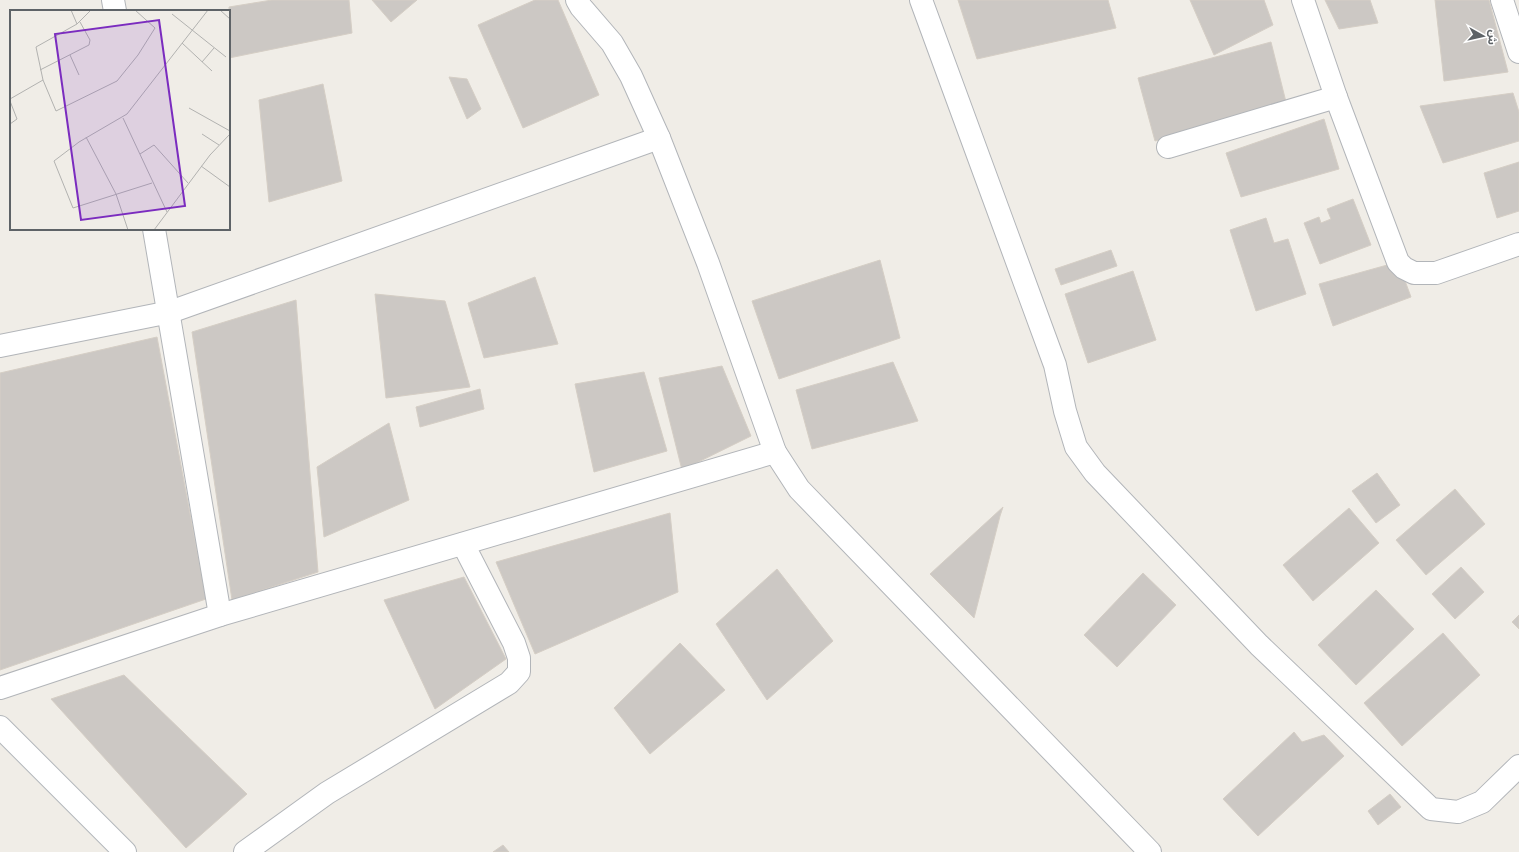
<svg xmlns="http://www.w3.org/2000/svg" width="1519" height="852" font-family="'Public Sans','Noto Sans Arabic',sans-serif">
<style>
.building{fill:#ccc8c4;stroke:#d5cec5}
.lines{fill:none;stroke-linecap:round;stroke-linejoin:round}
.street-casing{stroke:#b2b5b9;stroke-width:24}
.secondary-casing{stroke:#b3b7bb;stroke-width:24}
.street{stroke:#fff;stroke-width:22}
.secondary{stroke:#fff;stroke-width:22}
.inset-road{fill:none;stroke:#b2b2b0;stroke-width:1}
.view{fill:#7b2cbf;fill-opacity:0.15;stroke:#7b2cbf;stroke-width:2}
.inset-edge{fill:none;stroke:#5e6367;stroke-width:2}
</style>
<rect width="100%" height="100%" fill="#f0ede7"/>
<!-- building -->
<g class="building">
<polygon points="272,0 349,0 352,33 229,58 229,7"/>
<polygon points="372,0 417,0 391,22"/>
<polygon points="535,0 558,0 599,95 523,128 478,25"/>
<polygon points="958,0 1108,0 1116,28 977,59"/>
<polygon points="1190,0 1264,0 1273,25 1214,55"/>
<polygon points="1325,0 1370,0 1378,23 1339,29"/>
<polygon points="1435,0 1489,0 1508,72 1444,81"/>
<polygon points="1271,42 1287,106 1155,141 1138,78"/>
<polygon points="449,77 467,79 481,109 467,119"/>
<polygon points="323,84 342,181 269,202 259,100"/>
<polygon points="1513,93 1519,112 1519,141 1443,163 1420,106"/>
<polygon points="1324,119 1339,169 1241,197 1226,153"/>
<polygon points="1519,162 1519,211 1497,218 1484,173"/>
<polygon points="1353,199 1371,245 1320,264 1304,223 1319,217 1321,223 1331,219 1327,209"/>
<polygon points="1266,218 1274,243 1288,239 1306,294 1256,311 1230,230"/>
<polygon points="1111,250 1117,266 1061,285 1055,269"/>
<polygon points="880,260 900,338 779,379 752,301"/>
<polygon points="1398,262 1411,297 1333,326 1319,284"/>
<polygon points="1133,271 1156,340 1088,363 1065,294"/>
<polygon points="535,277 558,344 484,358 468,303"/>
<polygon points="375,294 445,301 470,387 386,398"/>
<polygon points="296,300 318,572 232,600 192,332"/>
<polygon points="157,337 206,599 0,670 0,373"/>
<polygon points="893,362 918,421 812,449 796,390"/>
<polygon points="722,366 751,436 682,470 659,378"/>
<polygon points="644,372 667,451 594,472 575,384"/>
<polygon points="480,389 484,409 420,427 416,407"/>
<polygon points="389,423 409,500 324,537 317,467"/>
<polygon points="1377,473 1400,505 1376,523 1352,491"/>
<polygon points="1455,489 1485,524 1426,575 1396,540"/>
<polygon points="1003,507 1000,516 974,618 930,574"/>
<polygon points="1349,508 1379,543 1313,601 1283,565"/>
<polygon points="670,513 678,592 535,654 496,562"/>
<polygon points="1461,567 1484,592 1455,619 1432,594"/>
<polygon points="777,569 833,641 767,700 716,624"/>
<polygon points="1143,573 1176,605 1117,667 1084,635"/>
<polygon points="464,577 506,659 435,709 384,600"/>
<polygon points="1376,590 1414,629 1356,685 1318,645"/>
<polygon points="1519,615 1519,629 1512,622"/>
<polygon points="1443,633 1480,675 1402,746 1364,703"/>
<polygon points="680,643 725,690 650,754 614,708"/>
<polygon points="124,675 247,794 186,848 51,699"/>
<polygon points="1294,732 1302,742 1324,735 1344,756 1258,836 1223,799"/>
<polygon points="1390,794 1401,807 1378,825 1368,811"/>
<polygon points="503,845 509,852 493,852"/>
</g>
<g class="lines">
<defs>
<g id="street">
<polyline points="113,0 115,11"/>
<polyline points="577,0 581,7 612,43 631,76 659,138 708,263 775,452 799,489 1150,852"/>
<polyline points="921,0 1055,365 1065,411 1076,447 1095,473 1259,645 1431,809 1458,812 1482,802 1519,766"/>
<polyline points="1303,0 1336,97 1398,262 1404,268 1414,273 1436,273 1519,244"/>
<polyline points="1502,0 1519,52"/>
<polyline points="1168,147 1336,97"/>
<polyline points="154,229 220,615"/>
<polyline points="0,346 170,312 659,138"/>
<polyline points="0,688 220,615 775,452"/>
<polyline points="245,852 327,793 509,683 519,672 519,658 514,643 463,544"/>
</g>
<polyline id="secondary" points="0,727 125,852"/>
</defs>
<!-- street casing -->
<use href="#street" class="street-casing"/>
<!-- secondary casing -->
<use href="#secondary" class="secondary-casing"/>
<!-- street -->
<use href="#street" class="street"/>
<!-- secondary -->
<use href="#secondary" class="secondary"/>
</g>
<!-- overview -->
<g transform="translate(10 10)">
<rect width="220" height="220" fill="#f0ede7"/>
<path class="inset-road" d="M61,0L67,14M81,0L67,14L26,37L33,70L46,101L107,71L128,45L145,18L125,0M210,0L220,9M162,4L216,47M172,33L202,61M60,45L69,65M192,52L204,38M30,60L79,35L80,30L70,12M0,89L33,70M0,91L7,109L0,114M179,98L220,121M113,108L157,202M192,124L209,135M76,127L106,184L118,220M130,144L144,135L178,173M191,156L220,177M142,173L63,198L44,151L69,132L117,104L198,0M144,220L200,145L220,124"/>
<path class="view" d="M149,10L175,196L71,210L45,24Z"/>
<rect width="220" height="220" class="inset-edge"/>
</g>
<!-- north arrow -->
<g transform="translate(1483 36) rotate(98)" stroke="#ffffff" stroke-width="3" paint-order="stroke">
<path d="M0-3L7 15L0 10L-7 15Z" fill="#5e6367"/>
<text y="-6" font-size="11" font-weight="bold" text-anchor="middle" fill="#5e6367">ش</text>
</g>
</svg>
